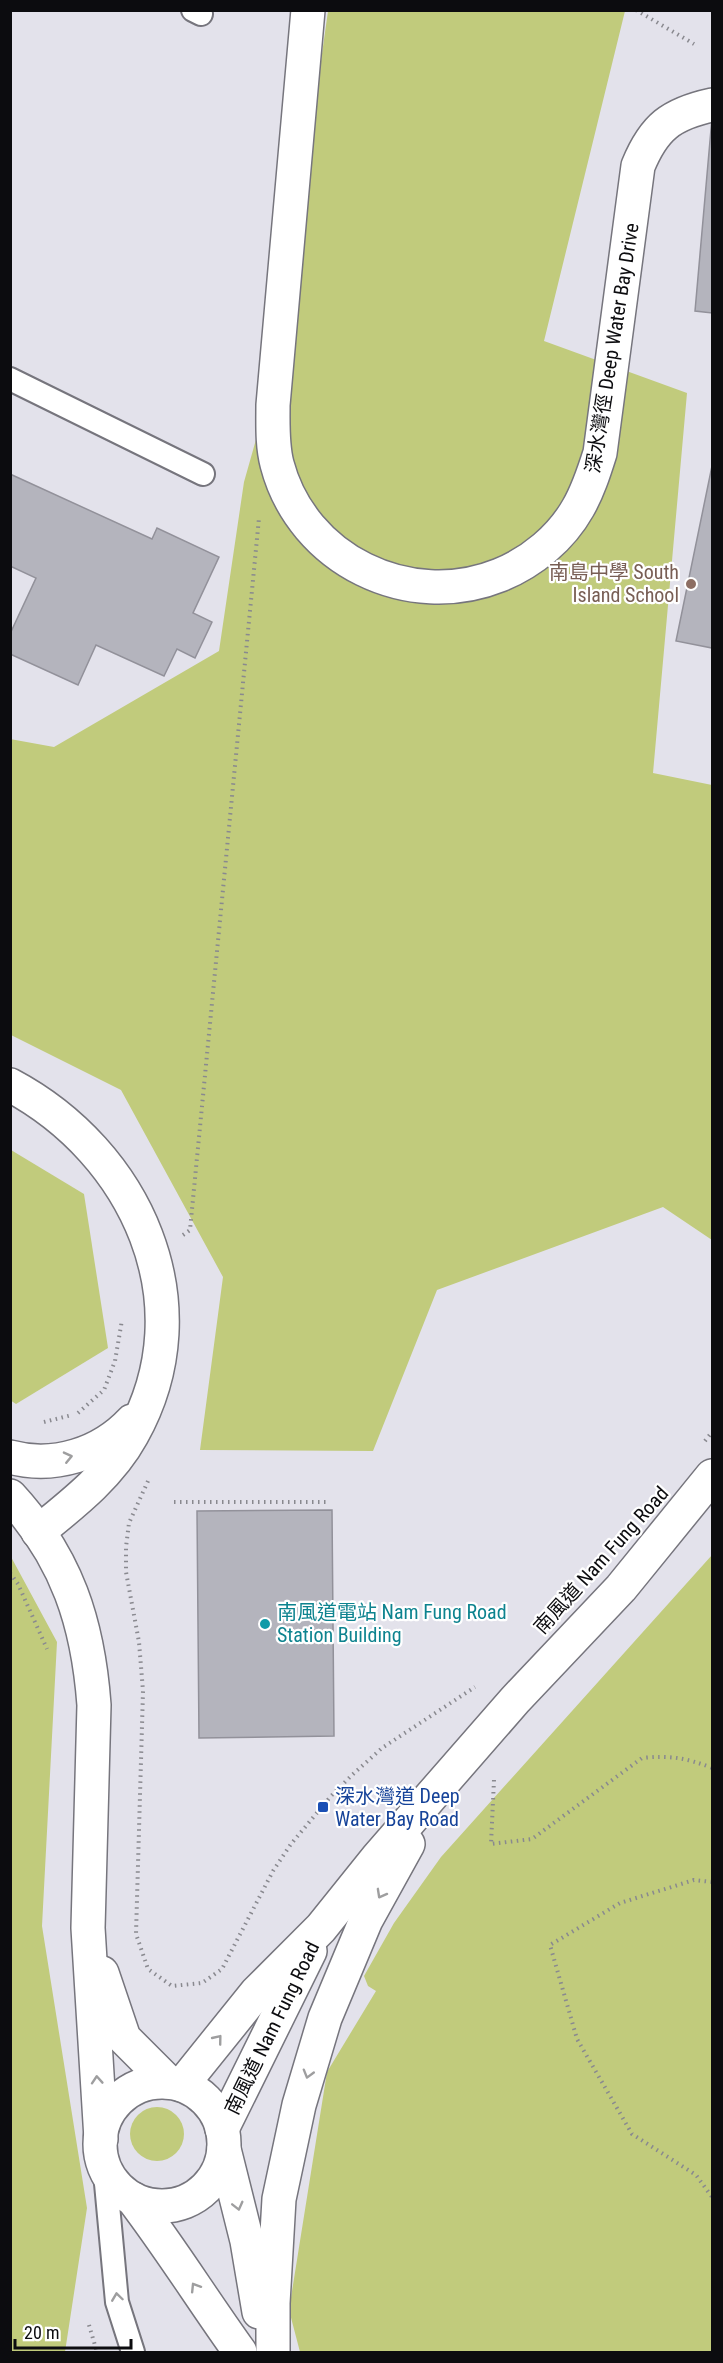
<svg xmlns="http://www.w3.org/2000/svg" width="723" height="2363" font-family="'Roboto Condensed','Noto Sans TC',sans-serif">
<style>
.green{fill:#c1cb7c}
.building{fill:#b4b4bd;stroke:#92919a;stroke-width:1.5}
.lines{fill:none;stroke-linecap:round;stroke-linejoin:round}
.lane-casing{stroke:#76757d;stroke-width:26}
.street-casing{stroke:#76757d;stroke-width:36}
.secondary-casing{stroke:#76757d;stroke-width:36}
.path{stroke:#89898f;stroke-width:4;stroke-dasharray:1.5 4.5;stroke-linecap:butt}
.lane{stroke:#fff;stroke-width:22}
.street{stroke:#fff;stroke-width:33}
.secondary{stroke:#fff;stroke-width:33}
.oneway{stroke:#9e9e9f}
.education-dot{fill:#8d6e63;stroke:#fff;stroke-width:2}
.culture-dot{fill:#0f9aa8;stroke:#fff;stroke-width:2}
.transit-dot{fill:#1a4fb4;stroke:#fff;stroke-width:2}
.labels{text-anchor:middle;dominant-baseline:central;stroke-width:4.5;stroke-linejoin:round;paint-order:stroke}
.street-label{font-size:20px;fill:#0c0c0f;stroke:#fff}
.education-label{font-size:20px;fill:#785e54;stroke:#fff;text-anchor:end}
.culture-label{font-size:20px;fill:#0d838f;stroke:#fff;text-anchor:start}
.transit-label{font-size:20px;fill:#164399;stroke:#fff;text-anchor:start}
</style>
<rect width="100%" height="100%" fill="#e3e2eb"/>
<!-- green -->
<g class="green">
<polygon points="328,11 625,11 544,341 687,393 653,773 712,785 712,1240 663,1207 437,1290 373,1451 200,1450 223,1277 121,1090 11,1035 10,739 54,747 219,651 244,482 272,383 310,139"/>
<polygon points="11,1150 84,1194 108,1348 16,1404 10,1400"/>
<polygon points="10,1555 57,1642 42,1926 87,2208 65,2352 11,2352"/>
<polygon points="712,1555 712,2352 300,2352 289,2310 327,2072 376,1991 368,1986 364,1976 394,1923 441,1857"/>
<circle cx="157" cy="2134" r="27"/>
</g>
<!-- building -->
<g class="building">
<polygon points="712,118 712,313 695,311"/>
<polygon points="712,466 712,648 676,641"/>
<polygon points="10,474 152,539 157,528 219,557 193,613 212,622 195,658 177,649 164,676 96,645 78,685 10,654 10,634 36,578 10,566"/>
<polygon points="332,1510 334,1736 199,1738 197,1511"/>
</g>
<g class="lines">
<defs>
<g id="lane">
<polyline points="193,10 201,14"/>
<polyline points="10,379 203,474"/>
<polyline points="104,2162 117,2302 133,2352"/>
</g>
<g id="street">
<path d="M308,10L273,405C273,425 272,445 277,464C302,560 409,612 500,575C532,562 561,538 578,508C588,491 594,472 600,453L638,166C654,127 671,114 712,105"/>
<path d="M10,1085C136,1152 206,1303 132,1435C110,1475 74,1503 38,1532"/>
<path d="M10,1457C54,1469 101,1454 132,1421"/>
</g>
<g id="secondary">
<path d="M10,1496C67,1558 88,1623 94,1705L88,1928L101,2139"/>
<polyline points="102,1973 124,2038 168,2082"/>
<circle cx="162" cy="2144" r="62"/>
<polyline points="182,2085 256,1993 321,1928 378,1857 515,1700 621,1588 712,1476"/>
<polyline points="222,2129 310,1951"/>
<polyline points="224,2149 247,2241 259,2312"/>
<path d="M133,2199C171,2249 204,2302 240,2352"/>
<polyline points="273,2352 273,2303 279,2199 299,2105 325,2018 366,1920 408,1844"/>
</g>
</defs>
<!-- lane casing -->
<use href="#lane" class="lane-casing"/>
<!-- street casing -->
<use href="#street" class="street-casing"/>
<!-- secondary casing -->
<use href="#secondary" class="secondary-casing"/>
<!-- path -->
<g class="path">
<polyline points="636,10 694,44"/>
<polyline points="183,1235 190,1230 259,518"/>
<polyline points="78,1413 104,1390 115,1361 122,1320"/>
<polyline points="44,1422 72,1415"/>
<polyline points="705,1441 712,1432"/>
<polyline points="148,1481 129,1523 126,1547 126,1572 139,1642 143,1691 136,1934 148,1969 172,1986 202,1983 222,1969 273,1871 291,1844 331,1796 352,1775 382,1748 475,1687"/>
<polyline points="174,1502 329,1502"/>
<polyline points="10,1573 18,1584 47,1649"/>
<path d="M494,1780L491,1844L532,1839L642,1758C669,1755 687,1758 712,1768"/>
<polyline points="712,1882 694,1880 620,1903 550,1945 577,2039 632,2134 696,2175 712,2197"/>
<polyline points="89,2325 97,2352"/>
</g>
<!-- lane -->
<use href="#lane" class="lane"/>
<!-- street -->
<use href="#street" class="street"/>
<!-- secondary -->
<use href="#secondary" class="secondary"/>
</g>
<!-- one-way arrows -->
<defs><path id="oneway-chevron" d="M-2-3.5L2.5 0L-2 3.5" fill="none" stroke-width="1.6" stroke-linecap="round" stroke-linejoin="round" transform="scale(1.5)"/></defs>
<g class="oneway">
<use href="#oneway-chevron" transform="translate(68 1457) rotate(-13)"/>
<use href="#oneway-chevron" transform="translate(381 1894) rotate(119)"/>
<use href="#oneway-chevron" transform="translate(218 2039) rotate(-51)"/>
<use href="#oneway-chevron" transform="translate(308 2074) rotate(106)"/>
<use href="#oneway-chevron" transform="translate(97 2080) rotate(-94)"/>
<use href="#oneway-chevron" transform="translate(238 2206) rotate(76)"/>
<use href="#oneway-chevron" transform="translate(195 2287) rotate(-122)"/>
<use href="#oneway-chevron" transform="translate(117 2297) rotate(-98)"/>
</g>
<!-- markers -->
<circle class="education-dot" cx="691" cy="584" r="6"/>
<circle class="culture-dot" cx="265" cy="1624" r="6"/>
<rect class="transit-dot" x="317" y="1801" width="12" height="12" rx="3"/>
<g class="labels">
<!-- street labels -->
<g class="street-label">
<text transform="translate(612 348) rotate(-81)">深水灣徑 Deep Water Bay Drive</text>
<text transform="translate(601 1560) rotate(-48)">南風道 Nam Fung Road</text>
<text transform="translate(272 2028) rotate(-64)">南風道 Nam Fung Road</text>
</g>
<!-- education labels -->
<g class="education-label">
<text x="679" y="572">南島中學 South<tspan x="679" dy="23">Island School</tspan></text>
</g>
<!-- culture labels -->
<g class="culture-label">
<text x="277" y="1612">南風道電站 Nam Fung Road<tspan x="277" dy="23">Station Building</tspan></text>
</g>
<!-- transit labels -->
<g class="transit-label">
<text x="335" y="1796">深水灣道 Deep<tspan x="335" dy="23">Water Bay Road</tspan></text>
</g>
</g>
<!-- border -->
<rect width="723" height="2363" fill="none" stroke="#0c0c0f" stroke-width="24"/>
<!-- scale -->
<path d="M15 2339v9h116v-9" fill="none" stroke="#0c0c0f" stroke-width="3"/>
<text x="24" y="2339" font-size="18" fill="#0c0c0f" stroke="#ffffff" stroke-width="4.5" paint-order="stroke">20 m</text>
</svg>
